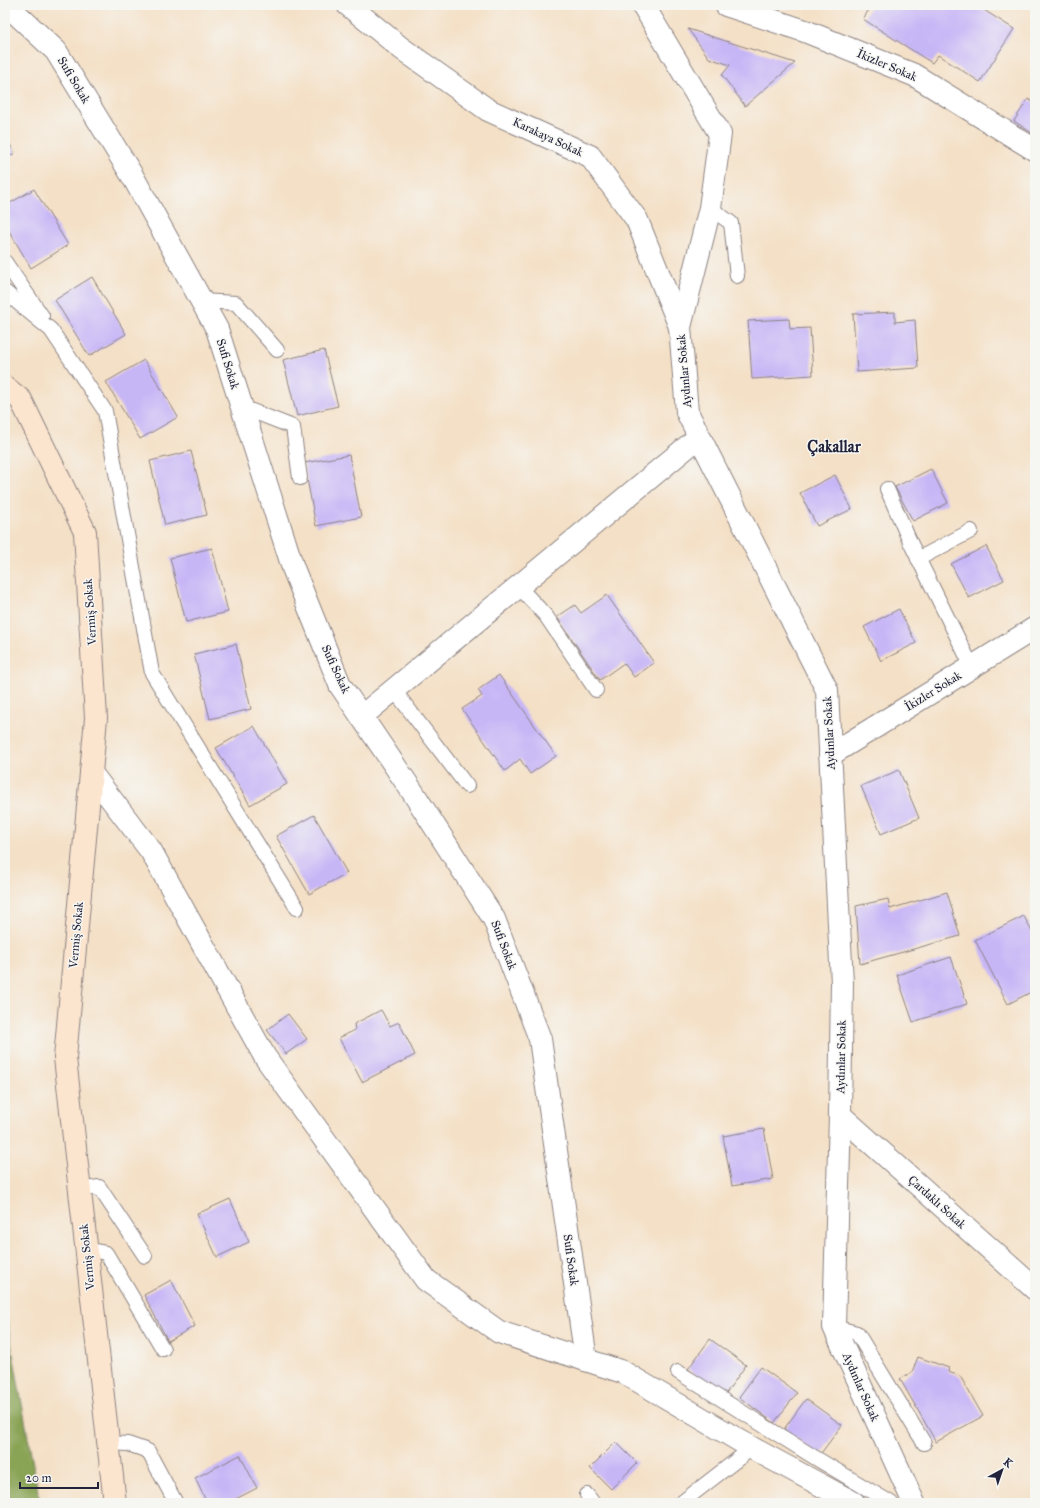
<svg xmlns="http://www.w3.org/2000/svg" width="1040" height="1508" font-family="'IM FELL Great Primer',serif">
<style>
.forest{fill:#8aa456;stroke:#566348}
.building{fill:#c7b6f6}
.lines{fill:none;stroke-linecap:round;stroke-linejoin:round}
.lane-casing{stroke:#8b8180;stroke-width:16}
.street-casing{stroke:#8b8180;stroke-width:24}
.secondary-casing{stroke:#8b8180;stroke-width:24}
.lane{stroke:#fff;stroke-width:14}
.street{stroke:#fff;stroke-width:22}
.secondary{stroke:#fce5cf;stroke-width:22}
.labels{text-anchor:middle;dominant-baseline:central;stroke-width:3;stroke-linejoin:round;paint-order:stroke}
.street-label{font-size:12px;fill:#22223b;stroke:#f6f6f2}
.district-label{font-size:16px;font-weight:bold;fill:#22223b;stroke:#f6f6f2}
</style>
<rect width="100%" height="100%" fill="#f6f6f2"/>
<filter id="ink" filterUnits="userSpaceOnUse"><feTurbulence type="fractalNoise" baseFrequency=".025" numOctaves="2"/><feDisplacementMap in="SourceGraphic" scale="8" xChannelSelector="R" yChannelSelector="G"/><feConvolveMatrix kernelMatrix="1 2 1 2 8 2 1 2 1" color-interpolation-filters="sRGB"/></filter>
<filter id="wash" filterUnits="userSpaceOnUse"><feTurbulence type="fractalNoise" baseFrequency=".012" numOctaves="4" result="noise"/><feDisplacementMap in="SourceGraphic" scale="16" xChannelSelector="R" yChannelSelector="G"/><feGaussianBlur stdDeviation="0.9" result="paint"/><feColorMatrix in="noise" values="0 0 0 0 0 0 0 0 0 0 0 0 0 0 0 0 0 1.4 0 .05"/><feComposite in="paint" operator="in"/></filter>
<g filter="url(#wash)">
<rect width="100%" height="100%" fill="#f4e0c6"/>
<!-- forest -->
<polygon class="forest" points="5,1310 40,1503 5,1503"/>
<g id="blocks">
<!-- building -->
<g class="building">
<polygon points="872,5 976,5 1014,29 980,82 938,55 932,63 863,19"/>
<polygon points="688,29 795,63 745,106 722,75 730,65 709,58"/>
<polygon points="1028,99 1035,103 1035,135 1014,121"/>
<polygon points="5,136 15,153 5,159"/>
<polygon points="34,189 68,245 31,268 5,224 5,206"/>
<polygon points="92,277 126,334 89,356 55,300"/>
<polygon points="895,312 895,322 915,320 918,368 857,372 853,314"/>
<polygon points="789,319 790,329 810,328 813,375 752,379 748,321"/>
<polygon points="324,350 338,406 297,416 283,360"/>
<polygon points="144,360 178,417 140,439 106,382"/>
<polygon points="191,451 207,515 165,525 150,461"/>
<polygon points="349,455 361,517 316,526 304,463"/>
<polygon points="931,469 948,503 913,521 895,487"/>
<polygon points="835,475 852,509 817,526 800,493"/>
<polygon points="986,546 1004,580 969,598 951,564"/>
<polygon points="212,548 228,612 186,622 170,558"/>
<polygon points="607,595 654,663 634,677 624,663 600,680 557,617 575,605 581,613"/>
<polygon points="899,609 916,643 881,661 864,627"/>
<polygon points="236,644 251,709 210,719 194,654"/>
<polygon points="499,675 556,756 530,774 520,759 505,771 462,709 482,696 478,690"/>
<polygon points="254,726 287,784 250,805 216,748"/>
<polygon points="899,770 919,818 881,834 861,786"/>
<polygon points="314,815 347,873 309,894 276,836"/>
<polygon points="947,892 960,936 860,964 856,906 888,899 890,909"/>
<polygon points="1024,916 1035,938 1035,990 1008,1004 975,940"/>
<polygon points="951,957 967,1004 913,1022 897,975"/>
<polygon points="381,1010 390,1026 399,1022 415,1055 362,1082 339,1038 355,1030 354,1024"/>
<polygon points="288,1014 307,1039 286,1054 267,1030"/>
<polygon points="764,1129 773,1179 732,1186 723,1136"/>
<polygon points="230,1199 249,1242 217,1257 197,1214"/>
<polygon points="171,1280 195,1326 168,1341 144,1295"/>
<polygon points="710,1339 746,1365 724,1396 688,1369"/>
<polygon points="918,1357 949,1368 948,1372 960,1376 983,1416 936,1442 900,1379 912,1372"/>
<polygon points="761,1367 797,1393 774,1423 739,1397"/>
<polygon points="806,1399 842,1425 819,1456 784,1429"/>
<polygon points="616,1442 637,1463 611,1489 590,1468"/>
<polygon points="240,1455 257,1488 228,1503 207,1503 195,1478"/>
</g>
</g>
</g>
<g filter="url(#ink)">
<use href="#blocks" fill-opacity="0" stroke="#8b8180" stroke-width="1"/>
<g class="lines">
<defs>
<g id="lane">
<polyline points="710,208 731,223 737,276"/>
<polyline points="5,262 42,316"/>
<polyline points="5,292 51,330 105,411 152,673 297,908"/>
<polyline points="201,301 236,303 277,350"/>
<polyline points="242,407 293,427 300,478"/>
<polyline points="887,489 911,544 972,667"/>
<polyline points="918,559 971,531"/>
<polyline points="519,587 546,616 596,690"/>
<polyline points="394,690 467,786"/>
<polyline points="80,1190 99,1187 145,1256"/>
<polyline points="86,1249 106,1253 163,1349"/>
<polyline points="834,1327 857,1333 924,1443"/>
<polyline points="678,1372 814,1457 891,1503"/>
<polyline points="108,1443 128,1444 148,1451 176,1503"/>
<polyline points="587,1495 593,1503"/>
<polyline points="681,1503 752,1448"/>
</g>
<g id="street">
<polyline points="7,5 56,51 133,177 217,329 293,568 340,685 412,791 494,919 540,1039 586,1360"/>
<polyline points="348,5 401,48 488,110 590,156 637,220 680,327"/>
<polyline points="643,5 720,134 710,208 680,327 687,412 827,690 842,983 840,1115 834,1327 914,1503"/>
<polyline points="726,5 805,31 914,75 1035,150"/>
<polyline points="362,716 699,437"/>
<polyline points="830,755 1035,628"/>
<polyline points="91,773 151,851 265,1057 426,1280 499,1332 623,1372 752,1448 854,1503"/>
<polyline points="840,1115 1035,1289"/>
</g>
<polyline id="secondary" points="5,387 21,400 85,532 96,718 65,1058 115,1503"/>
</defs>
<!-- lane casing -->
<use href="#lane" class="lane-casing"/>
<!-- street casing -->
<use href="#street" class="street-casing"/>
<!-- secondary casing -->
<use href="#secondary" class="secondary-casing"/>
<!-- lane -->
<use href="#lane" class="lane"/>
<!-- street -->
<use href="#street" class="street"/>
<!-- secondary -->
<use href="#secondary" class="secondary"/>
</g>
</g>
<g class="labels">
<!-- street labels -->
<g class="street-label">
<text transform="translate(887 65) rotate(23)">İkizler Sokak</text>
<text transform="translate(74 80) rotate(59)">Sufi Sokak</text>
<text transform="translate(548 137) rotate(25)">Karakaya Sokak</text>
<text transform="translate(228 364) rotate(73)">Sufi Sokak</text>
<text transform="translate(684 371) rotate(-95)">Aydınlar Sokak</text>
<text transform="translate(90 612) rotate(-94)">Vermiş Sokak</text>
<text transform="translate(336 669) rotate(65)">Sufi Sokak</text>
<text transform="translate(933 691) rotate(-32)">İkizler Sokak</text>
<text transform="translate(829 733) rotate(-93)">Aydınlar Sokak</text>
<text transform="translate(76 935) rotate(-85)">Vermiş Sokak</text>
<text transform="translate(504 945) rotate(69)">Sufi Sokak</text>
<text transform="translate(841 1057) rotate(-89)">Aydınlar Sokak</text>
<text transform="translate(937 1202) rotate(42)">Çardaklı Sokak</text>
<text transform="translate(87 1257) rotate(-96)">Vermiş Sokak</text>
<text transform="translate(571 1260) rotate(82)">Sufi Sokak</text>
<text transform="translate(861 1387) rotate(66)">Aydınlar Sokak</text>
</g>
<!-- district labels -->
<g class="district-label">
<text x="834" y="446">Çakallar</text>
</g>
</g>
<!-- margin -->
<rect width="1040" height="1508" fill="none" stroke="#f6f6f2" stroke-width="20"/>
<!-- north arrow -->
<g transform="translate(1002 1470) rotate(40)" stroke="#f6f6f2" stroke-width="3" paint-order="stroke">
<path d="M0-3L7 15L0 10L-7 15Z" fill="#22223b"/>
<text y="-6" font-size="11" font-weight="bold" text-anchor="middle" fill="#22223b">K</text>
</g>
<!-- scale -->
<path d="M20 1482v6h78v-6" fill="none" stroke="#22223b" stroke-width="2"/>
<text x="26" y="1482" font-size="12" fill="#22223b" stroke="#f6f6f2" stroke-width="3" paint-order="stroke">20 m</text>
</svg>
